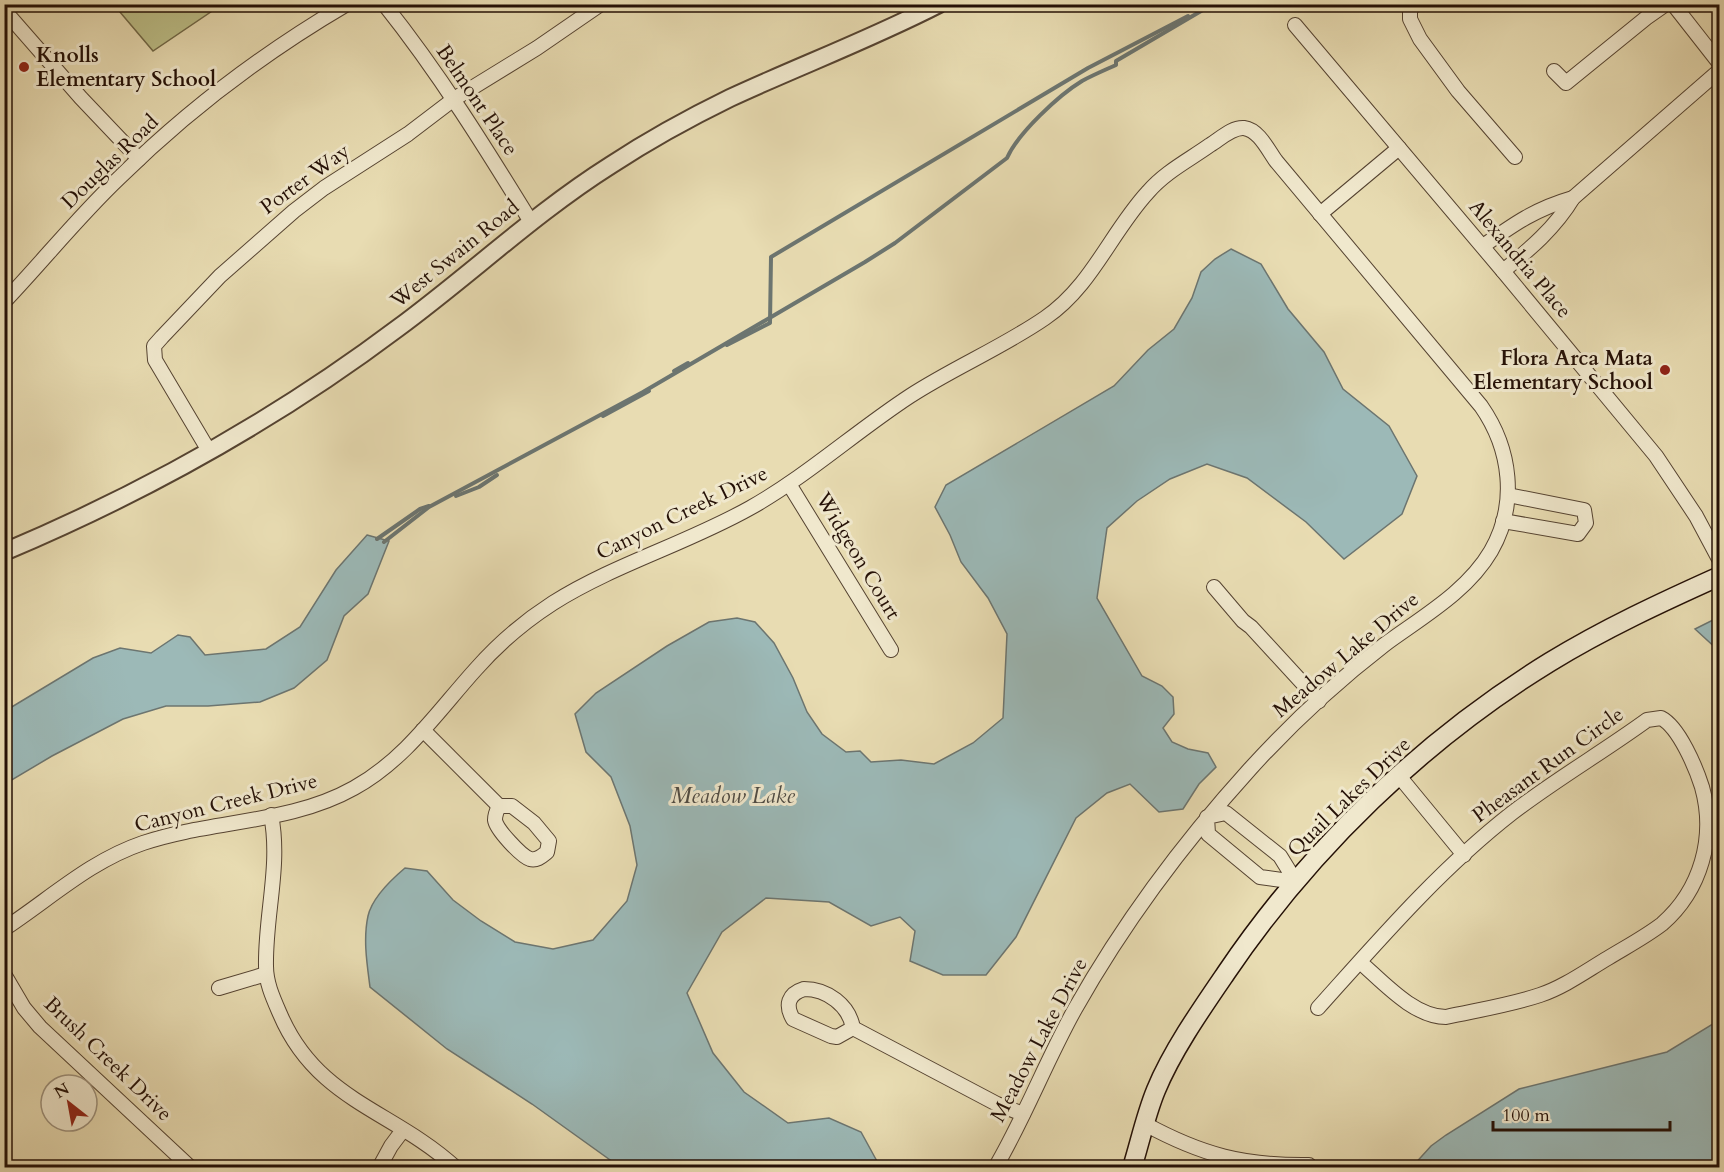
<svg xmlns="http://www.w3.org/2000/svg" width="1724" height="1172" font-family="Cardo,serif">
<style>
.green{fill:#bcbf88;stroke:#706847;stroke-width:1.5}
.water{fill:#9cb9b7;stroke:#6c7570;stroke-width:1.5}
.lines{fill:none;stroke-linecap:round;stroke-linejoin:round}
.stream{stroke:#6c7570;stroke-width:4}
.minor-casing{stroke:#554331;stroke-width:16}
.tertiary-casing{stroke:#554331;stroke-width:20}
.secondary-casing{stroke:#241006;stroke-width:21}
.minor{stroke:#f0e8cd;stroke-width:14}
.tertiary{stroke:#f0e8cd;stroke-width:16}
.secondary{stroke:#f0e8cd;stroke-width:18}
.poi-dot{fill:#8f2418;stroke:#f0e8cd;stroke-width:2}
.labels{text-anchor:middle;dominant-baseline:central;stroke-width:6;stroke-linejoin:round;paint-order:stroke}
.poi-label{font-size:21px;font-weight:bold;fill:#241006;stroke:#f0e8cd;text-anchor:start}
.street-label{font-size:21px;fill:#241006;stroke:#f0e8cd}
.water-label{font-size:22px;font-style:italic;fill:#4e4b44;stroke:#f0e8cd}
</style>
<rect width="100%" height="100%" fill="#e8dcb2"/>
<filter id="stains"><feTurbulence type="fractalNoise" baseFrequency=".00333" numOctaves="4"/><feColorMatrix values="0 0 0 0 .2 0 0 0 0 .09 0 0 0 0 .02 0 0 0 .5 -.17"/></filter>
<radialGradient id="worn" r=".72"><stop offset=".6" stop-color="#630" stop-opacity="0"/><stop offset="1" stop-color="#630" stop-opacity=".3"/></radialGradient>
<!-- green -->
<polygon class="green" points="114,5 221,5 153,51"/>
<!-- water -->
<g class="water">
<path d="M1231,249L1261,264L1288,309L1324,352L1343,389L1389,426L1417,476L1402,514L1344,559L1306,522L1247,478L1207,464L1170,479L1137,501L1107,528L1097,598L1142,676L1162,686L1173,697L1174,714L1163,728L1172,742L1188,749L1208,753L1216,767L1199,784L1183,809L1159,812L1130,784L1107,793L1076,818L1016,937L986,975H943L910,961L915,931L900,917L871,926L829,902L766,898L722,932L687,993L713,1053L744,1092L788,1123L829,1118L861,1132L878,1163L874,1167H620L532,1104L447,1049L370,987C367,964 363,939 368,916C372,898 392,879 405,868L427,871L453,900L481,921L515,942L553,949L593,940L627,901L637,865L630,826L611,777L586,752L575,714L596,693L667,646L709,622L737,618L755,622L774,643L793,678L807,712L822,734L846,752L860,751L871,762L901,760L934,764L973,743L1003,718L1007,634L988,598L961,562L950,535L935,507L946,485L1114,386L1148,350L1174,329L1192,298L1201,272L1215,259Z"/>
<polygon points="367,535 389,541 368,594 344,616 327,660 294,688 260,702 208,706 166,706 123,719 52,756 5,784 5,711 93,658 120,648 151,653 178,635 190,637 205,655 266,649 300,627 336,570"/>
<polygon points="1719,617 1719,651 1695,629"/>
<polygon points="1719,1018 1719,1167 1412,1167 1431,1146 1446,1135 1519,1089 1667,1052 1713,1024"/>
</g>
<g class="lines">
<!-- stream -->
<g class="stream">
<polyline points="727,345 770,323 771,257 1088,68 1188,16"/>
<polyline points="674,371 688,363"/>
<polyline points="603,416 649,391"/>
<polyline points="456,496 479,487 497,475"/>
<polyline points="377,539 420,509 429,506"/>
<path d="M384,542L429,507L643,392L865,262L895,243L1007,158C1018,133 1059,95 1082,81C1093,75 1105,70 1116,65V61L1213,4"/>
</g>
<defs>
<g id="minor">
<path d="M384,4C439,73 485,147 531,222"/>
<polyline points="1413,4 1410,12 1410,19 1420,39 1458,91 1515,157"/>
<polyline points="1673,4 1720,64"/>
<polyline points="4,10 81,98 139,159"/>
<polyline points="1295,25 1503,271 1656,456 1696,516 1720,561"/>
<polyline points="1554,71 1566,83 1646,18 1666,4"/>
<polyline points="1320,214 1399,148"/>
<path d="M1483,246C1514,224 1535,209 1573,198"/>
<path d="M1503,271C1530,249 1555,228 1573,198L1720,70"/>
<path d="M4,302C43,261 78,217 119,178C186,112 265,52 347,4"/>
<polyline points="209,451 155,360 154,346 162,337 220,276 294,211 324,188 408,134 454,99 537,48 601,4"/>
<polyline points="789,484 891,650"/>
<polyline points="1503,521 1578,534 1586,523 1584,510 1508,495"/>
<polyline points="1214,587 1243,621 1251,627 1319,701"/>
<polyline points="423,730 499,806"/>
<polyline points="1399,776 1464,855"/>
<path d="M499,806H512L534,823L549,841L547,852C542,856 537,861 530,859C521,856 496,829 495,820C495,815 497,810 499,806Z"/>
<polygon points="1226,813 1280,856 1296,882 1260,877 1208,834 1207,817"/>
<path d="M271,815C281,865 265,915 266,966C266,983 273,998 280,1014C317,1101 393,1110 456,1168"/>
<path d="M4,929C51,898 90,861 143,843C211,820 290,824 354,788C405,760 438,711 476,669C498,644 525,621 553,603C615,564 686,544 750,508C807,476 855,432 910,396C953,368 1003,347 1045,318C1092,286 1111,232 1148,192C1165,172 1189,160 1210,145C1220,139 1232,127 1244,128C1259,130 1268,150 1276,161L1481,406C1511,449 1518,504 1491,551C1467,592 1422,617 1384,645C1336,682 1290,725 1250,769C1183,843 1124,922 1075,1009C1046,1061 1025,1117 995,1168"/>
<polyline points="4,974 24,1008 40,1027 191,1168"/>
<polyline points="219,988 266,974"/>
<path d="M804,989C827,989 849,1005 853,1028L837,1037L831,1036L793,1019C785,1005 788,994 804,989Z"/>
<path d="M1318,1008C1379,940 1439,870 1512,813C1555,780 1603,752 1647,720L1661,718C1679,727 1696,768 1702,787C1716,837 1701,890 1662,924C1645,937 1626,947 1608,958C1586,971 1564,987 1540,995C1510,1005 1478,1010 1446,1017C1414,1017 1384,983 1360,962"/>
<polyline points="853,1028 997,1104 1023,1114"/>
<path d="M1145,1124C1202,1155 1244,1166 1309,1165"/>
<polyline points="379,1168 391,1146 403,1130"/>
</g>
<path id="tertiary" d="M4,552C144,493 277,419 398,328C470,275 535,213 611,165C649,140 689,118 730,98C799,66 871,39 939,4"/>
<path id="secondary" d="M1132,1168C1140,1142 1146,1114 1156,1090C1172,1051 1202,1008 1226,973C1310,849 1423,740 1550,662C1604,629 1662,602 1720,576"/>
</defs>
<!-- minor casing -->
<use href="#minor" class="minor-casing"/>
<!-- tertiary casing -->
<use href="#tertiary" class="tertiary-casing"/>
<!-- secondary casing -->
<use href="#secondary" class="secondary-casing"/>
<!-- minor -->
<use href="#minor" class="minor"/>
<!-- tertiary -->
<use href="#tertiary" class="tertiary"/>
<!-- secondary -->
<use href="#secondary" class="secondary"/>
</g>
<!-- markers -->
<g class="poi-dot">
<circle cx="24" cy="67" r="6"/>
<circle cx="1665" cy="370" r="6"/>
</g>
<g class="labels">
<!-- poi labels -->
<g class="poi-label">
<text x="36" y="55">Knolls<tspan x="36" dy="24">Elementary School</tspan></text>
<text x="1653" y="358" text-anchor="end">Flora Arca Mata<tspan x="1653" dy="24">Elementary School</tspan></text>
</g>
<!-- street labels -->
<g class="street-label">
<text transform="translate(477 100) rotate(56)">Belmont Place</text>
<text transform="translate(110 162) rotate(-44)">Douglas Road</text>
<text transform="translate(305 179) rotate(-36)">Porter Way</text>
<text transform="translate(455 254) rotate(-39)">West Swain Road</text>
<text transform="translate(1520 259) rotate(50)">Alexandria Place</text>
<text transform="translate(682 513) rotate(-26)">Canyon Creek Drive</text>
<text transform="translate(858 556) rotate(59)">Widgeon Court</text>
<text transform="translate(1346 655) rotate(-40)">Meadow Lake Drive</text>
<text transform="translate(1548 765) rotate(-36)">Pheasant Run Circle</text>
<text transform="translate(1349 797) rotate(-44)">Quail Lakes Drive</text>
<text transform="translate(226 803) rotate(-14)">Canyon Creek Drive</text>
<text transform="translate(1039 1040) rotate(-62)">Meadow Lake Drive</text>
<text transform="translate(108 1059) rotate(44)">Brush Creek Drive</text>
</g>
<!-- water labels -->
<g class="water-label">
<text x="733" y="796">Meadow Lake</text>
</g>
</g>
<!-- margin -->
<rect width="1724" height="1172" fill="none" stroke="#e8dcb2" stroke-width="24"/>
<rect x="6" y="6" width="1712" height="1160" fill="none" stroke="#241006" stroke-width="3"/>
<rect x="12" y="12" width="1700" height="1148" fill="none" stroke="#241006" stroke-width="1.5"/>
<!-- north arrow -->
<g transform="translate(69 1103) rotate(329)"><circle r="28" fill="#f0e8cd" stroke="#9e927d" stroke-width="1.5"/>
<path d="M0-4.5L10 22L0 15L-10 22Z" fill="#8f2418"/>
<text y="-9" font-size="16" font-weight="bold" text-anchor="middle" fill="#241006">N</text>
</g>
<!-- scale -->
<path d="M1493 1121v9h177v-9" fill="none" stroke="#241006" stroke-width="3"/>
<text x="1502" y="1121" font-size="18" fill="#241006" stroke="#f0e8cd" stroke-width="4.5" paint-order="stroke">100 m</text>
<rect width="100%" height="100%" filter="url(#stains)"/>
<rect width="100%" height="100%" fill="url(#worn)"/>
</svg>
